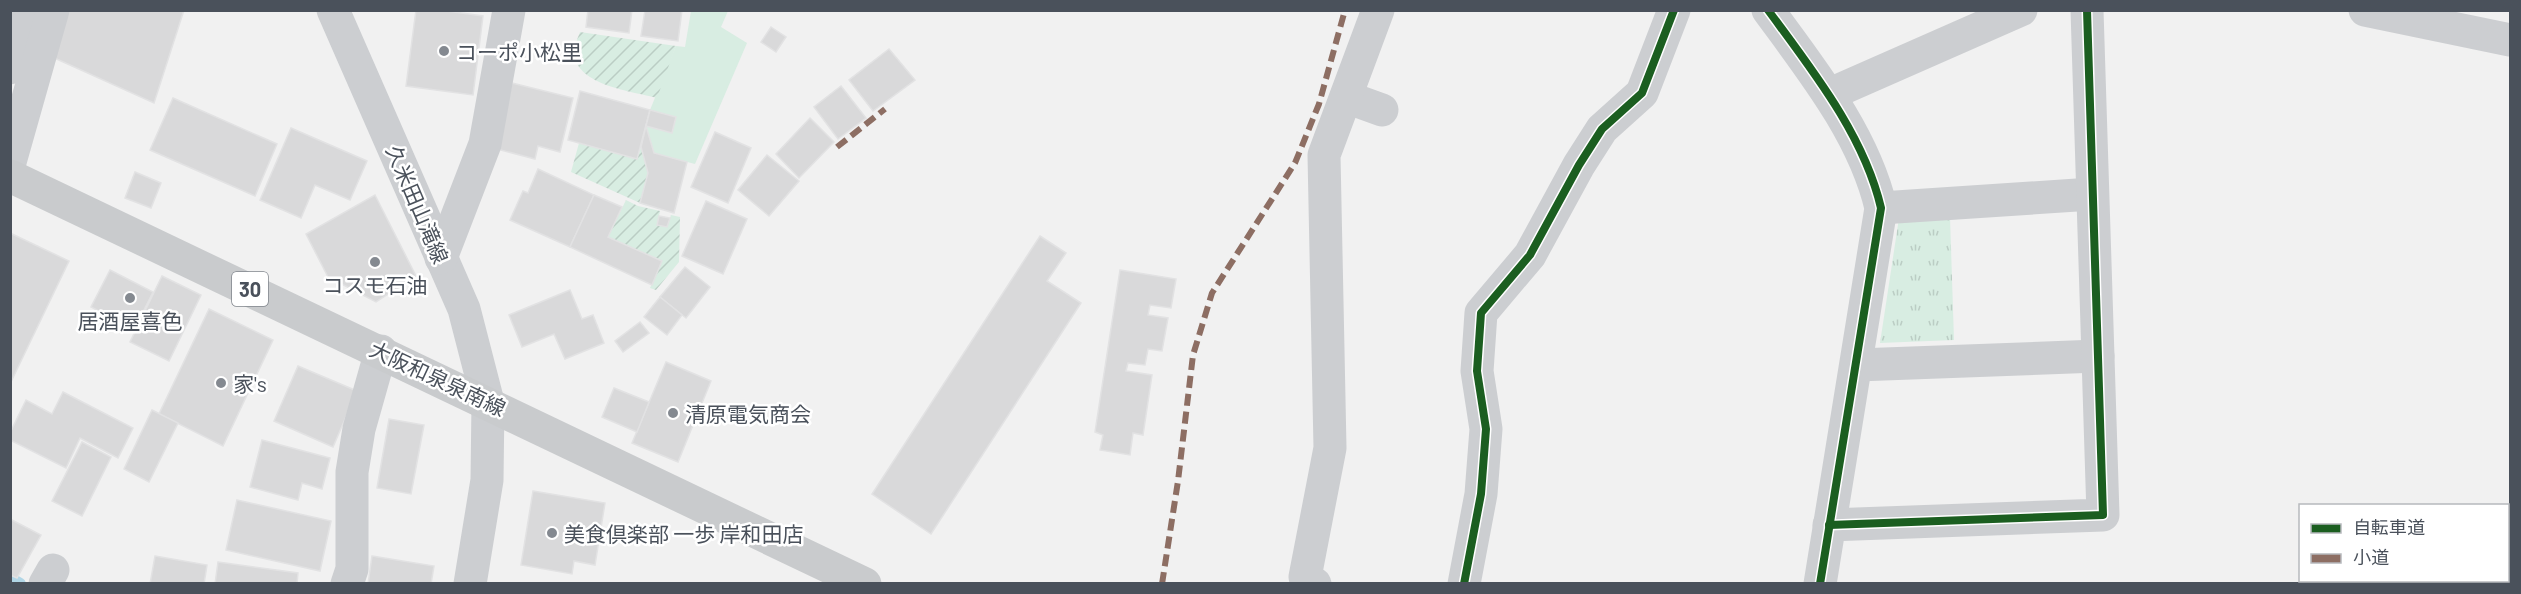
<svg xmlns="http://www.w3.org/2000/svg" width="2521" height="594" font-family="Barlow,'Noto Sans JP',sans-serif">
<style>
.grass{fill:#d8ede2}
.park{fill:url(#park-tufts)}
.garden{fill:url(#garden-furrows)}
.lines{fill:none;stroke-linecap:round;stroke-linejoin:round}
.stream{stroke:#b1d6e6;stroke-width:12}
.building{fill:#d9d9da;stroke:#e2e2e3;stroke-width:1.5}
.minor{stroke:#ccced1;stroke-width:33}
.major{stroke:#c9cbcd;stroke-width:33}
.quiet{stroke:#8d6e63;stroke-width:6;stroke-dasharray:12 6;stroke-linecap:butt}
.cycleway-casing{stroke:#fff;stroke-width:11}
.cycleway{stroke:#1b5e20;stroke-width:8}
.poi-dot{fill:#848990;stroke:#fff;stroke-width:2}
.labels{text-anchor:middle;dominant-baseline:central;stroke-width:5;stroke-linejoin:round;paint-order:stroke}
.shield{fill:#fff;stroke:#80858c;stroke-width:1.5}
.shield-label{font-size:20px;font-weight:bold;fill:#4a515b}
.poi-label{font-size:21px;fill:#4a515b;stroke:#fff;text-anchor:start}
.street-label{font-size:21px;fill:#4a515b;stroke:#fff}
</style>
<defs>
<pattern id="park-tufts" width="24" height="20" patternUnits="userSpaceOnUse" patternTransform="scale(1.5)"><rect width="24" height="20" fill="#d8ede2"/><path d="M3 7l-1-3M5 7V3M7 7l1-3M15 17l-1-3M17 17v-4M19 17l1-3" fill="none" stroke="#bbcdc4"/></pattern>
<pattern id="garden-furrows" width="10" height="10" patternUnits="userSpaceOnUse" patternTransform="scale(1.5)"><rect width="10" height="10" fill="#d8ede2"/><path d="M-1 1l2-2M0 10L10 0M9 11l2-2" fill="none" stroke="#bbcdc4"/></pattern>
</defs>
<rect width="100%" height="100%" fill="#f1f1f1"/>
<!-- grass -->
<polygon class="grass" points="691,11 728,11 721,27 747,43 695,164 654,153 646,126 672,133 676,117 650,110 676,46 685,47"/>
<!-- park -->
<polygon class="park" points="1950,217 1954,340 1880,343 1899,218"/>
<!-- garden -->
<g class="garden">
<path d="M580,32L676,46L657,98C632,91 578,86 574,54C573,47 578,38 580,32Z"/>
<polygon points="579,143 637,159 641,147 648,173 640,203 571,172"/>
<polygon points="626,200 638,206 660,211 657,225 667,227 671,215 680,217 679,262 656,290 650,288 662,261 608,237"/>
</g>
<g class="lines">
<!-- stream -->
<polyline class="stream" points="10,578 20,584"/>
</g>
<!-- building -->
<g class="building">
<polygon points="63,10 184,10 154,103 50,56"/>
<polygon points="416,10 440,10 483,16 473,95 406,86"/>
<polygon points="588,10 632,10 629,33 586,27"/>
<polygon points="645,10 682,10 678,41 641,36"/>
<polygon points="771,27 786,37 776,52 761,42"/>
<polygon points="889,49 915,80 873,111 849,80"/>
<polygon points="512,83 573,98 560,152 538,146 535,159 497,149"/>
<polygon points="841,86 866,118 838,139 814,107"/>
<polygon points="580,91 650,110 637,159 568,140"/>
<polygon points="173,98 277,144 255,196 150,150"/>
<polygon points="650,110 676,117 672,133 646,126"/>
<polygon points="810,118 834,142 799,178 776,154"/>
<polygon points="646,126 654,153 687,162 674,213 640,203 648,173 641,147"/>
<polygon points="291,128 367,161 350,200 315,185 301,218 260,200"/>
<polygon points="715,132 751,148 728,203 691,187"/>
<polygon points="767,155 799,181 769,216 738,190"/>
<polygon points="538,169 594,195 570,247 510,220 523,191 528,193"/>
<polygon points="135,172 161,183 151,208 125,198"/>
<polygon points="375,195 416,276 376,302 328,277 306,234"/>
<polygon points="594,195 622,207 608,237 662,261 652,285 570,247"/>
<polygon points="706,201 747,219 723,274 682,256"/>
<polygon points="659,216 670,218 667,227 657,225"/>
<polygon points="10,233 69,261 10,384"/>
<polygon points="1040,236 1066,253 1047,281 1081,303 931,534 872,494"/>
<polygon points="685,267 710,287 686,318 660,297"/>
<polygon points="110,270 153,292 134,330 91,307"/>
<polygon points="1120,270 1176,279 1171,308 1150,305 1148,315 1168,318 1162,351 1148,349 1145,365 1128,363 1126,371 1152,375 1143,435 1133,433 1130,455 1100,450 1103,435 1095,432"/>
<polygon points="162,276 201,295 169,361 130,342"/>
<polygon points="570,290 582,319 593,315 604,343 565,359 554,334 522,347 509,315"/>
<polygon points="660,297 682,315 667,335 644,317"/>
<polygon points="209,309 273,340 223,446 159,414"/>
<polygon points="640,322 649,333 623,352 615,341"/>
<polygon points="666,362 711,381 678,462 632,443"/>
<polygon points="298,366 357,391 333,447 274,421"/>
<polygon points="614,388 649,402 637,432 602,417"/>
<polygon points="63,392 133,428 118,458 80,438 66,468 10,440 10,433 26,400 52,414"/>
<polygon points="152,410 178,423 149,482 124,469"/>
<polygon points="389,419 424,425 411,494 377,488"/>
<polygon points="262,440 330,458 322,489 302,483 298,500 250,487"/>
<polygon points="82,442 111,457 82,516 52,501"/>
<polygon points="533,491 605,503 595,565 574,561 572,574 521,565"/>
<polygon points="237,500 331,521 320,571 226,550"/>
<polygon points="10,519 41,535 17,578 10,575"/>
<polygon points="155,556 207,565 204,584 150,584"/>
<polygon points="372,556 434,566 431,584 368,584"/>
<polygon points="218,562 298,573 297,584 215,584"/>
</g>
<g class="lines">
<!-- minor -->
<g class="minor">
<polyline points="333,10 464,309 488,402 487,480 470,584"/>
<path d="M1768,10C1812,70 1864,135 1881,208L1820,584"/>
<polyline points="2365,10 2510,40"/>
<polyline points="10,68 26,10"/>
<polyline points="1830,94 2021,10"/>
<polyline points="1346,97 1382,110"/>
<polyline points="10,162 53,10"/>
<polyline points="1881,208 2092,194"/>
<polyline points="441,258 485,144 509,10"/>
<polyline points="1857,365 2098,356"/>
<polyline points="1829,525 2103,515 2087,10"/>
<polyline points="45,584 53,570"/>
<polyline points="347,584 352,569 352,472 359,429 381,351"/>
<polyline points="1315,584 1305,577 1330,448 1324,155 1378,10"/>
<polyline points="1464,584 1481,494 1486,429 1477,371 1481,313 1530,255 1579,165 1602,129 1642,93 1674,10"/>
</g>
<!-- major -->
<polyline class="major" points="10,176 865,584"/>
<!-- quiet -->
<g class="quiet">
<polyline points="837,147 885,109"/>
<polyline points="1162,584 1178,481 1193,355 1212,293 1295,163 1319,104 1345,10"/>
</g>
<defs>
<g id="cycleway">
<path d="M1768,10C1812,70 1864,135 1881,208L1820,584"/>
<polyline points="1829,525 2103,515 2087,10"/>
<polyline points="1464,584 1481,494 1486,429 1477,371 1481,313 1530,255 1579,165 1602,129 1642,93 1674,10"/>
</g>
</defs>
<!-- cycleway casing -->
<use href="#cycleway" class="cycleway-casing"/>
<!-- cycleway -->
<use href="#cycleway" class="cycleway"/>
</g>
<!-- markers -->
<g class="poi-dot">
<circle cx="444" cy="51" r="6"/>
<circle cx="375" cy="262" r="6"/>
<circle cx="130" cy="298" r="6"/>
<circle cx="221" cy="383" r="6"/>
<circle cx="673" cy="413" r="6"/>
<circle cx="552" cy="533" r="6"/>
</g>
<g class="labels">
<!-- shield labels -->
<rect class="shield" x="232" y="272" width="36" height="34" rx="4.5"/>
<g class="shield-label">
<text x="250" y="289">30</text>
</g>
<!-- poi labels -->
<g class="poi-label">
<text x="456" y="51">コーポ小松里</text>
<text x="375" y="284" text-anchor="middle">コスモ石油</text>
<text x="130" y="320" text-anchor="middle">居酒屋喜色</text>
<text x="233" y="383">家's</text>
<text x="685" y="413">清原電気商会</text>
<text x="564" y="533">美食倶楽部 一歩 岸和田店</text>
</g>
<!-- street labels -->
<g class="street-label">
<text transform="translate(418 204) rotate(67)">久米田山滝線</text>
<text transform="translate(438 378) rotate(25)">大阪和泉泉南線</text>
</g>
</g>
<!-- border -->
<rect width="2521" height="594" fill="none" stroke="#4a515b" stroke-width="24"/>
<!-- legend -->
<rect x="2299" y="504" width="210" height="78" fill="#ffffff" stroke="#b7b9bd" stroke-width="1.5"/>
<rect x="2311" y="524" width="30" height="9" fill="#1b5e20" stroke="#b7b9bd" stroke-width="1.5"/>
<text x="2353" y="534" font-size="18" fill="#4a515b">自転車道</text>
<rect x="2311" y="554" width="30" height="9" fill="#8d6e63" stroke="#b7b9bd" stroke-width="1.5"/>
<text x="2353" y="564" font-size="18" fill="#4a515b">小道</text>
</svg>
